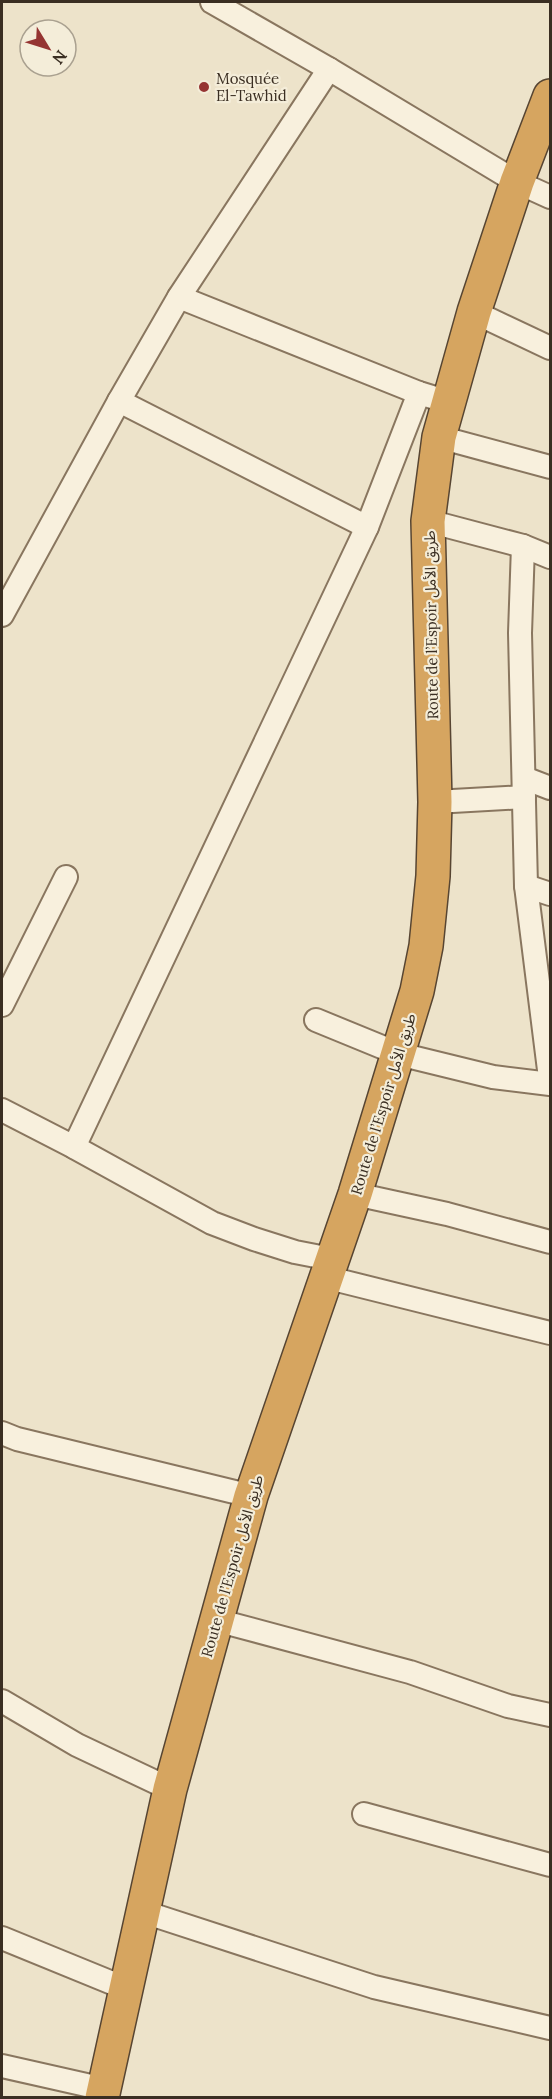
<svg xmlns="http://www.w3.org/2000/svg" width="552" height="2099" font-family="Lora,'Noto Sans Arabic',serif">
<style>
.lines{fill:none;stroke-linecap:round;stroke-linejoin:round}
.street-casing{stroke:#89765f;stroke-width:26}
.highway-casing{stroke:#574532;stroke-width:36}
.street{stroke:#f8f0dd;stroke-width:22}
.highway{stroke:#d6a560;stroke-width:33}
.poi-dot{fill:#953432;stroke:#f4edd9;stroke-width:2}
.labels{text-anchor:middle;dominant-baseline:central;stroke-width:4.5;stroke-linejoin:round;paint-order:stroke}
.poi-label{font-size:15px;fill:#3a2e22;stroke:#f4edd9;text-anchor:start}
.street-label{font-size:15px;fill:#3a2e22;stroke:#f4edd9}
</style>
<rect width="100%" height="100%" fill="#ede3ca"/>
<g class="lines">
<defs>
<g id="street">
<polyline points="212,2 329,69 517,182 550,197"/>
<polyline points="179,297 419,393 432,397"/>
<polyline points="474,312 550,348"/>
<polyline points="119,401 367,527 419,393"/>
<polyline points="439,437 550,467"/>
<polyline points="428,521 523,546 550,557"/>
<polyline points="523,546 520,633 526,886 550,1078"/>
<polyline points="2,615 119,401 179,297 329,69"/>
<polyline points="524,778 550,788"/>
<polyline points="435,802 524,797"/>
<polyline points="526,886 550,894"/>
<polyline points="2,1005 66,877"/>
<polyline points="316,1020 399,1054 493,1077 550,1084"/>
<polyline points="2,1110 74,1147 212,1223 254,1239 295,1252 331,1259"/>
<polyline points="74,1147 367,527"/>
<polyline points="355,1194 447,1214 550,1242"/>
<polyline points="325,1277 550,1333"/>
<polyline points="2,1433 17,1439 251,1496"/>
<polyline points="216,1620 410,1672 508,1706 550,1715"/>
<polyline points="2,1701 77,1745 170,1789"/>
<polyline points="364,1814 550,1865"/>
<polyline points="144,1912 374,1987 550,2028"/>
<polyline points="2,1938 127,1989"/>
<polyline points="2,2066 104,2089"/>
</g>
<polyline id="highway" points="102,2098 170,1789 251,1496 355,1194 417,991 426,946 433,876 435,802 428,521 439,437 474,312 517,182 550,96"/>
</defs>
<!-- street casing -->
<use href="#street" class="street-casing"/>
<!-- highway casing -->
<use href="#highway" class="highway-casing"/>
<!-- street -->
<use href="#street" class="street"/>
<!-- highway -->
<use href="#highway" class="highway"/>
</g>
<!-- markers -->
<circle class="poi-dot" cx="204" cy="87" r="6"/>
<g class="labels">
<!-- poi labels -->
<g class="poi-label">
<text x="216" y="78">Mosquée<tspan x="216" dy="17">El-Tawhid</tspan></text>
</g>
<!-- street labels -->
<g class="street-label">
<text transform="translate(431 625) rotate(-91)">Route de l’Espoir طريق الأمل</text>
<text transform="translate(383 1104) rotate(-73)">Route de l’Espoir طريق الأمل</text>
<text transform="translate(232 1566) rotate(-74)">Route de l’Espoir طريق الأمل</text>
</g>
</g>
<!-- border -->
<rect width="552" height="2099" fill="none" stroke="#3a2e22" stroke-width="6"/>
<!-- north arrow -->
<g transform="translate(48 48) rotate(128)"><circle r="28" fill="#f4edd9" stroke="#aaa190" stroke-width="1.5"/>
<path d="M0-4.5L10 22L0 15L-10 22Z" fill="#953432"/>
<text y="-9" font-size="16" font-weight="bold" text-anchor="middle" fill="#3a2e22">N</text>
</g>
</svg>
